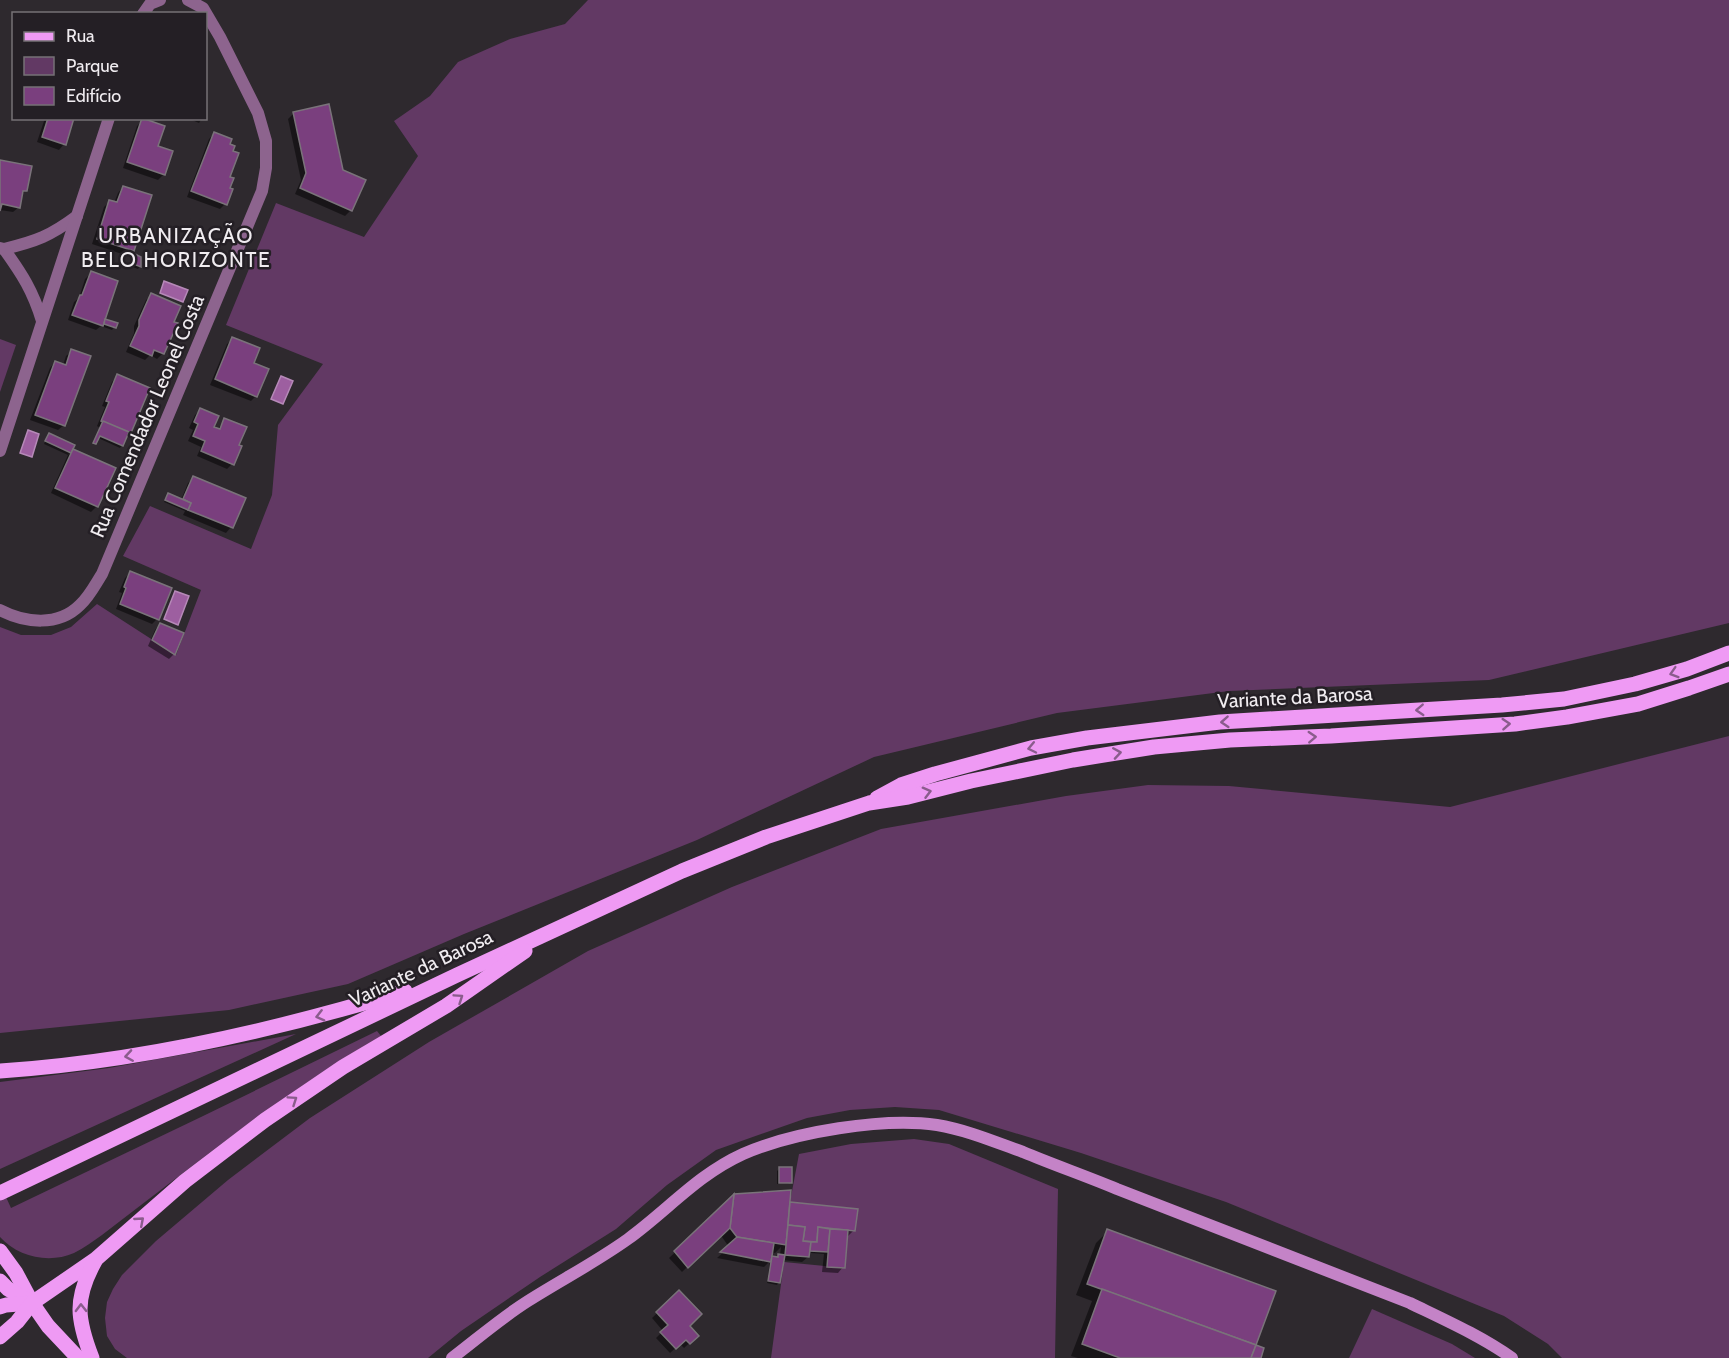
<svg xmlns="http://www.w3.org/2000/svg" width="1729" height="1358" font-family="Cabin,sans-serif">
<style>
.green{fill:#623964}
.water{fill:#9d5fa0;stroke:#b689b8;stroke-width:1.5}
.shadow{fill:#0007;fill-rule:evenodd}
.building{fill:#7a3f7e;stroke:#7a737a;stroke-width:1.5}
.lines{fill:none;stroke-linecap:round;stroke-linejoin:round}
.minor{stroke:#8d648e;stroke-width:12}
.secondary{stroke:#c483c7;stroke-width:12}
.primary{stroke:#ef9af4;stroke-width:15}
.oneway{stroke:#8a5c8c}
.labels{text-anchor:middle;dominant-baseline:central;stroke-width:5;stroke-linejoin:round;paint-order:stroke}
.street-label{font-size:20px;fill:#f0ecf0;stroke:#241f25}
.neighbourhood-label{font-size:21px;letter-spacing:1.5px;fill:#f0ecf0;stroke:#241f25}
</style>
<rect width="100%" height="100%" fill="#2e292e"/>
<!-- green -->
<g class="green">
<polygon points="588,0 1729,0 1729,623 1489,680 1229,691 1057,713 874,757 697,840 464,934 348,984 229,1010 0,1033 0,627 21,635 51,635 71,627 97,604 176,655 201,590 123,556 150,506 251,549 272,495 278,425 323,364 226,325 276,203 364,237 418,156 394,121 430,96 458,62 510,39 565,24"/>
<polygon points="0,339 16,345 0,392"/>
<polygon points="1729,736 1729,1358 1562,1358 1548,1344 1504,1316 1226,1202 1081,1153 939,1110 895,1107 850,1110 807,1118 716,1150 667,1185 616,1229 540,1277 461,1331 428,1358 127,1358 115,1349 107,1336 105,1318 107,1302 113,1289 122,1275 156,1241 228,1180 310,1118 429,1042 588,951 732,887 881,829 1066,796 1148,785 1229,786 1450,807"/>
<path d="M377,1031L381,1036C281,1094 193,1166 102,1235C93,1241 84,1248 74,1253C49,1264 18,1257 0,1237V1184L11,1208L201,1117Z"/>
<polygon points="296,1034 0,1169 0,1082 109,1068"/>
<polygon points="914,1139 949,1144 1058,1189 1055,1358 771,1358 784,1262 845,1268 848,1230 855,1231 857,1209 790,1202 799,1154 851,1144"/>
<polygon points="1372,1309 1452,1344 1475,1358 1349,1358"/>
</g>
<!-- water -->
<g class="water">
<polygon points="164,281 188,290 183,302 160,293"/>
<polygon points="281,376 293,381 283,404 271,399"/>
<polygon points="28,430 39,434 32,457 20,453"/>
<polygon points="175,591 189,596 178,625 164,619"/>
</g>
<!-- shadow -->
<g class="shadow">
<polygon points="294,113 342,171 364,181 351,210 345,216 295,194 301,180 288,119"/>
<polygon points="45,118 73,118 64,144 59,150 37,142"/>
<polygon points="193,118 202,118 199,123 192,120"/>
<polygon points="143,120 156,147 164,174 158,180 123,168 137,126"/>
<polygon points="214,134 228,177 225,204 220,209 187,197 209,139"/>
<polygon points="0,161 25,191 21,195 19,207 13,212 0,210"/>
<polygon points="123,187 133,250 128,256 92,244 104,207 110,201 114,203 118,193"/>
<polygon points="133,258 140,266 138,269 130,266"/>
<polygon points="91,273 102,324 106,320 114,327 112,330 101,326 96,330 68,320 74,302 79,298 85,279"/>
<polygon points="152,295 163,353 157,359 150,355 145,360 126,352 134,333 134,326 146,300"/>
<polygon points="233,339 252,363 256,396 251,401 210,385 227,344"/>
<polygon points="72,351 64,425 58,430 30,420 50,368 55,362 63,365 66,356"/>
<polygon points="118,376 130,432 120,448 96,437 100,428 97,426 105,407 102,406 112,382"/>
<polygon points="201,409 212,428 217,430 225,420 237,446 232,464 227,469 197,456 201,447 188,441 193,430 189,428 195,415"/>
<polygon points="47,437 73,446 68,455 44,444"/>
<polygon points="73,451 97,506 91,512 51,493 68,455"/>
<polygon points="194,477 244,498 231,527 226,533 183,515 185,511 164,502 168,494 181,500 188,483"/>
<polygon points="130,573 157,619 152,624 116,609 122,593 119,592 125,578"/>
<polygon points="160,624 174,654 169,659 148,646 155,630"/>
<polygon points="780,1168 790,1182 788,1184 777,1184 777,1171"/>
<path d="M735,1196L788,1207L791,1204L854,1230L848,1236H846L843,1267L838,1273L822,1272L824,1254L811,1253L812,1244L809,1248L808,1257L802,1262L782,1260L779,1282L777,1285L767,1283L770,1261L764,1267L717,1258L729,1247L722,1237V1233L682,1272L669,1258ZM781,1247L780,1255L776,1258L773,1257L770,1260L771,1252L775,1253Z"/>
<polygon points="1108,1231 1252,1351 1259,1358 1078,1358 1071,1356 1092,1301 1076,1295 1096,1243"/>
<polygon points="679,1292 688,1326 697,1336 684,1348 680,1344 670,1353 656,1338 663,1331 652,1318"/>
</g>
<!-- building -->
<g class="building">
<polygon points="329,104 343,170 366,180 352,211 300,188 306,173 293,112"/>
<polygon points="48,118 74,118 66,145 42,137"/>
<polygon points="142,118 165,126 158,146 173,151 165,175 127,162"/>
<polygon points="214,132 232,139 230,144 235,146 233,151 239,153 230,177 234,178 230,188 233,189 227,205 191,191"/>
<polygon points="0,160 32,166 27,191 23,191 20,208 2,204 0,211"/>
<polygon points="123,186 152,195 134,251 97,239 109,200 117,202"/>
<polygon points="135,254 141,257 141,267 131,263"/>
<polygon points="91,271 118,281 103,326 72,315 80,295 82,295"/>
<polygon points="151,293 181,306 174,322 178,323 164,354 154,350 152,356 130,346 139,326 139,320"/>
<polygon points="105,319 118,323 116,328 104,324"/>
<polygon points="232,337 260,348 254,363 269,369 257,397 215,379"/>
<polygon points="71,349 91,356 65,426 35,415 55,361 66,365"/>
<polygon points="117,374 150,388 131,433 101,421 109,402 106,401"/>
<polygon points="200,408 219,416 214,427 220,429 224,418 247,427 239,445 242,446 234,465 201,451 205,441 193,436 198,424 194,422"/>
<polygon points="103,421 129,432 123,446 100,436 96,444 93,443"/>
<polygon points="49,433 75,445 71,453 45,441"/>
<polygon points="73,449 116,468 98,507 55,488"/>
<polygon points="193,476 246,498 233,528 188,510 191,503 183,499"/>
<polygon points="168,493 191,503 188,510 165,500"/>
<polygon points="130,571 172,588 159,620 120,604 126,588 124,587"/>
<polygon points="160,623 184,633 175,655 152,640"/>
<rect x="779" y="1167" width="13" height="16"/>
<polygon points="791,1190 786,1245 737,1237 730,1228 734,1194"/>
<polygon points="734,1194 730,1228 688,1268 674,1251"/>
<polygon points="790,1202 858,1209 855,1231 818,1227 817,1242 803,1241 805,1227 788,1225"/>
<polygon points="788,1225 805,1227 803,1241 811,1242 809,1257 785,1255"/>
<polygon points="818,1227 830,1229 828,1252 810,1251 811,1242 817,1242"/>
<polygon points="830,1229 848,1230 845,1268 827,1267"/>
<polygon points="1107,1229 1276,1291 1256,1345 1087,1284"/>
<polygon points="737,1237 774,1243 771,1262 720,1252"/>
<polygon points="778,1254 785,1255 780,1283 768,1281 772,1256 778,1257"/>
<polygon points="1102,1289 1256,1345 1251,1358 1120,1358 1082,1344"/>
<polygon points="679,1290 702,1314 690,1326 699,1336 690,1344 686,1340 676,1349 660,1332 668,1325 656,1312"/>
<polygon points="1256,1345 1264,1348 1261,1358 1251,1358"/>
</g>
<g class="lines">
<!-- minor -->
<g class="minor">
<polyline points="143,14 150,4 160,0"/>
<path d="M0,248L4,249C37,241 50,236 77,216"/>
<path d="M4,249C22,274 33,291 42,321"/>
<polyline points="0,451 109,118"/>
<path d="M0,610C25,623 58,627 80,605C89,597 95,585 102,574L262,191L266,168V141L258,113L220,37L203,8L188,0"/>
</g>
<!-- secondary -->
<path class="secondary" d="M452,1358C477,1339 501,1318 528,1301C561,1280 596,1262 628,1239C668,1210 697,1175 743,1154C793,1132 884,1117 937,1125C967,1130 995,1142 1023,1152C1054,1165 1086,1176 1117,1189C1215,1228 1313,1265 1410,1303C1445,1320 1481,1336 1512,1358"/>
<!-- primary -->
<g class="primary">
<polyline points="877,798 901,785 935,774 1031,748 1087,738 1220,722 1502,705 1564,699 1635,684 1687,669 1729,653"/>
<path d="M0,1071C138,1062 273,1031 405,991"/>
<polyline points="0,1193 457,975 682,871 766,837 869,803 908,797 971,781 1073,760 1154,747 1230,740 1331,736 1515,724 1567,717 1638,704 1689,688 1729,674"/>
<polyline points="0,1251 16,1273 32,1303 48,1326 78,1358"/>
<polyline points="0,1281 8,1289 32,1303"/>
<polyline points="0,1307 6,1305 32,1303"/>
<polyline points="0,1337 17,1322 32,1303 96,1259 185,1181 265,1120 343,1067 446,1006 525,951"/>
<path d="M92,1358C77,1319 74,1299 95,1261"/>
</g>
</g>
<!-- one-way arrows -->
<defs><path id="oneway-chevron" d="M-2-3.5L2.5 0L-2 3.5" fill="none" stroke-width="1.6" stroke-linecap="round" stroke-linejoin="round" transform="scale(1.5)"/></defs>
<g class="oneway">
<use href="#oneway-chevron" transform="translate(1674 673) rotate(163)"/>
<use href="#oneway-chevron" transform="translate(1420 710) rotate(177)"/>
<use href="#oneway-chevron" transform="translate(1225 722) rotate(176)"/>
<use href="#oneway-chevron" transform="translate(1506 724) rotate(-4)"/>
<use href="#oneway-chevron" transform="translate(1312 737) rotate(-3)"/>
<use href="#oneway-chevron" transform="translate(1032 748) rotate(168)"/>
<use href="#oneway-chevron" transform="translate(1117 753) rotate(-9)"/>
<use href="#oneway-chevron" transform="translate(927 792) rotate(-15)"/>
<use href="#oneway-chevron" transform="translate(459 998) rotate(-34)"/>
<use href="#oneway-chevron" transform="translate(320 1016) rotate(166)"/>
<use href="#oneway-chevron" transform="translate(129 1056) rotate(171)"/>
<use href="#oneway-chevron" transform="translate(293 1100) rotate(-34)"/>
<use href="#oneway-chevron" transform="translate(140 1221) rotate(-41)"/>
<use href="#oneway-chevron" transform="translate(81 1308) rotate(-91)"/>
</g>
<g class="labels">
<!-- street labels -->
<g class="street-label">
<text transform="translate(147 416) rotate(-67)">Rua Comendador Leonel Costa</text>
<text transform="translate(1295 697) rotate(-3)">Variante da Barosa</text>
<text transform="translate(421 968) rotate(-25)">Variante da Barosa</text>
</g>
<!-- neighbourhood labels -->
<g class="neighbourhood-label">
<text x="176" y="235">URBANIZAÇÃO<tspan x="176" dy="24">BELO HORIZONTE</tspan></text>
</g>
</g>
<!-- legend -->
<rect x="12" y="12" width="195" height="108" fill="#241f25" stroke="#767176" stroke-width="1.5"/>
<rect x="24" y="32" width="30" height="9" fill="#ef9af4" stroke="#767176" stroke-width="1.5"/>
<text x="66" y="42" font-size="18" fill="#f0ecf0">Rua</text>
<rect x="24" y="57" width="30" height="18" fill="#623964" stroke="#767176" stroke-width="1.5"/>
<text x="66" y="72" font-size="18" fill="#f0ecf0">Parque</text>
<rect x="24" y="87" width="30" height="18" fill="#7a3f7e" stroke="#767176" stroke-width="1.5"/>
<text x="66" y="102" font-size="18" fill="#f0ecf0">Edifício</text>
</svg>
